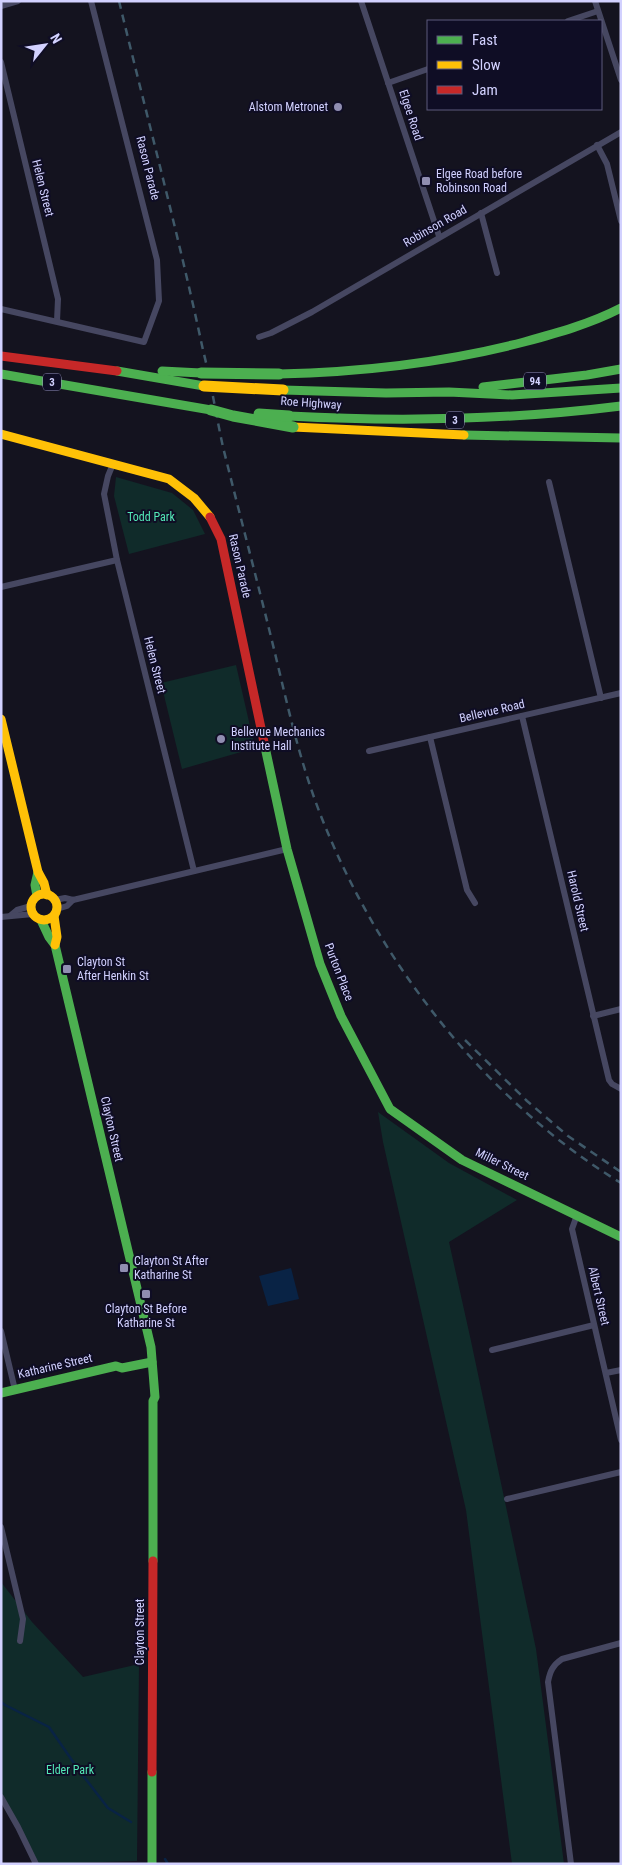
<svg xmlns="http://www.w3.org/2000/svg" width="622" height="1865" font-family="'Roboto Condensed',sans-serif">
<style>
.green{fill:#102b2a}
.water{fill:#092345}
.lines{fill:none;stroke-linecap:round;stroke-linejoin:round}
.stream{stroke:#092345;stroke-width:2.5}
.street{stroke:#464761;stroke-width:6}
.fast{stroke:#4caf50;stroke-width:9}
.slow{stroke:#ffc107;stroke-width:9}
.jam{stroke:#c62828;stroke-width:9}
.rail{stroke:#3f5969;stroke-width:2.5;stroke-dasharray:8 6;stroke-linecap:butt}
.fast-bridge{stroke:#4caf50;stroke-width:11}
.slow-bridge{stroke:#ffc107;stroke-width:11}
.poi-dot{fill:#908eb1;stroke:#0f0d25;stroke-width:2}
.labels{text-anchor:middle;dominant-baseline:central;stroke-width:4;stroke-linejoin:round;paint-order:stroke}
.shield{fill:#0f0d25;stroke:#9896be;stroke-width:1}
.shield-label{font-size:11px;font-weight:bold;fill:#d2d1ff}
.poi-label{font-size:12px;fill:#d2d1ff;stroke:#0f0d25;text-anchor:start}
.street-label{font-size:12px;fill:#d2d1ff;stroke:#0f0d25}
.park-label{font-size:12px;fill:#53e8b7;stroke:#0f0d25}
</style>
<rect width="100%" height="100%" fill="#14131f"/>
<!-- green -->
<g class="green">
<polygon points="116,477 172,493 193,510 205,534 129,554 114,496"/>
<polygon points="236,665 255,748 182,769 161,683"/>
<polygon points="378,1112 449,1163 517,1200 449,1242 471,1341 536,1649 564,1864 512,1864 466,1510 383,1142"/>
<polygon points="1,1582 32,1622 83,1677 139,1664 137,1861 36,1864 1,1800"/>
</g>
<!-- water -->
<polygon class="water" points="291,1268 299,1299 268,1306 259,1276"/>
<g class="lines">
<!-- stream -->
<g class="stream">
<polyline points="1,1702 5,1705 49,1727 78,1769 108,1808 131,1822"/>
<polyline points="165,1859 168,1864"/>
</g>
<!-- street -->
<g class="street">
<polyline points="361,1 439,236"/>
<polyline points="595,1 621,80"/>
<polyline points="1,6 18,1"/>
<polyline points="568,21 598,11"/>
<polyline points="1,62 58,299 57,321"/>
<polyline points="388,83 428,69"/>
<polyline points="597,145 607,164 621,221"/>
<polyline points="481,213 497,273"/>
<polyline points="1,309 144,342 159,301 157,260 91,1"/>
<polyline points="259,337 271,333 312,312 621,132"/>
<polyline points="113,464 108,476 104,494 117,560 194,871"/>
<polyline points="549,482 601,698"/>
<polyline points="1,587 117,560"/>
<polyline points="522,716 609,1080 612,1084 621,1089"/>
<polyline points="430,737 467,890 475,903"/>
<polyline points="369,751 621,693"/>
<polyline points="55,900 65,898 73,900 287,849"/>
<polyline points="57,909 67,906 73,900"/>
<polyline points="11,915 17,910 31,906"/>
<polyline points="1,917 33,914"/>
<polyline points="593,1016 621,1009"/>
<polyline points="577,1215 572,1229 621,1440"/>
<polyline points="1,1331 15,1390"/>
<polyline points="492,1350 594,1325"/>
<polyline points="606,1373 621,1370"/>
<polyline points="507,1499 621,1472"/>
<polyline points="1,1527 23,1619 20,1641"/>
<polyline points="1,1797 18,1827 36,1864"/>
<path d="M571,1864L548,1682C550,1671 553,1665 562,1659L621,1643"/>
</g>
<!-- fast -->
<g class="fast">
<polyline points="117,371 204,386"/>
<polyline points="162,371 201,373"/>
<polyline points="1,374 211,410"/>
<path d="M279,374C362,372 443,363 524,342C557,333 590,324 621,308"/>
<polyline points="483,387 587,375 621,369"/>
<polyline points="283,390 386,393 449,392 512,395 621,388"/>
<path d="M289,416C400,422 510,420 621,406"/>
<polyline points="464,435 621,438"/>
<polyline points="265,747 287,849 320,964 341,1016 390,1109 462,1160 621,1237"/>
<polyline points="37,896 35,885 38,872"/>
<polyline points="41,920 49,937 55,945 151,1347 155,1397 153,1401 153,1561"/>
<polyline points="1,1393 116,1366 122,1368 152,1362"/>
<polyline points="152,1864 152,1772"/>
</g>
<!-- slow -->
<g class="slow">
<polyline points="293,427 464,435"/>
<polyline points="1,434 169,479 194,498 210,517"/>
<polyline points="1,719 38,872 44,883 47,895"/>
<circle cx="44" cy="907" r="13"/>
<polyline points="54,916 57,937 55,945"/>
</g>
<!-- jam -->
<g class="jam">
<polyline points="1,356 117,371"/>
<polyline points="210,517 221,539 265,747"/>
<polyline points="152,1772 153,1561"/>
</g>
<!-- rail -->
<g class="rail">
<path d="M119,1C147,117 178,233 203,350C211,382 216,415 223,447C239,512 256,576 272,641C287,702 300,766 325,826C383,968 489,1103 621,1183"/>
<polyline points="465,1040 527,1101 568,1136 621,1172"/>
</g>
<!-- fast-bridge -->
<g class="fast-bridge">
<polyline points="201,373 279,374"/>
<polyline points="211,410 233,416 293,427"/>
<polyline points="259,414 289,416"/>
</g>
<!-- slow-bridge -->
<polyline class="slow-bridge" points="204,386 283,390"/>
</g>
<!-- markers -->
<g class="poi-dot">
<circle cx="338" cy="107" r="5"/>
<rect x="421" y="176" width="10" height="10" rx="2.5"/>
<circle cx="221" cy="739" r="5"/>
<rect x="62" y="964" width="10" height="10" rx="2.5"/>
<rect x="119" y="1263" width="10" height="10" rx="2.5"/>
<rect x="141" y="1289" width="10" height="10" rx="2.5"/>
</g>
<g class="labels">
<!-- shield labels -->
<g class="shield">
<rect x="524" y="372.5" width="22" height="17" rx="4"/>
<rect x="43" y="373.5" width="18" height="17" rx="4"/>
<rect x="446" y="411.5" width="18" height="17" rx="4"/>
</g>
<g class="shield-label">
<text x="535" y="381">94</text>
<text x="52" y="382">3</text>
<text x="455" y="420">3</text>
</g>
<!-- poi labels -->
<g class="poi-label">
<text x="328" y="107" text-anchor="end">Alstom Metronet</text>
<text x="436" y="174">Elgee Road before<tspan x="436" dy="14">Robinson Road</tspan></text>
<text x="231" y="732">Bellevue Mechanics<tspan x="231" dy="14">Institute Hall</tspan></text>
<text x="77" y="962">Clayton St<tspan x="77" dy="14">After Henkin St</tspan></text>
<text x="134" y="1261">Clayton St After<tspan x="134" dy="14">Katharine St</tspan></text>
<text x="146" y="1309" text-anchor="middle">Clayton St Before<tspan x="146" dy="14">Katharine St</tspan></text>
</g>
<!-- street labels -->
<g class="street-label">
<text transform="translate(411 115) rotate(72)">Elgee Road</text>
<text transform="translate(148 168) rotate(76)">Rason Parade</text>
<text transform="translate(43 188) rotate(76)">Helen Street</text>
<text transform="translate(435 226) rotate(-30)">Robinson Road</text>
<text transform="translate(311 403) rotate(4)">Roe Highway</text>
<text transform="translate(240 566) rotate(77)">Rason Parade</text>
<text transform="translate(155 665) rotate(76)">Helen Street</text>
<text transform="translate(492 711) rotate(-13)">Bellevue Road</text>
<text transform="translate(578 901) rotate(77)">Harold Street</text>
<text transform="translate(339 972) rotate(69)">Purton Place</text>
<text transform="translate(112 1129) rotate(77)">Clayton Street</text>
<text transform="translate(502 1164) rotate(26)">Miller Street</text>
<text transform="translate(599 1296) rotate(77)">Albert Street</text>
<text transform="translate(55 1366) rotate(-13)">Katharine Street</text>
<text transform="translate(140 1632) rotate(-90)">Clayton Street</text>
</g>
<!-- park labels -->
<g class="park-label">
<text x="151" y="517">Todd Park</text>
<text x="70" y="1770">Elder Park</text>
</g>
</g>
<!-- border -->
<rect width="622" height="1865" fill="none" stroke="#d2d1ff" stroke-width="5"/>
<!-- legend -->
<rect x="427" y="20" width="175" height="90" fill="#0f0d25" stroke="#5d5b7c"/>
<rect x="437" y="36" width="25" height="8" fill="#4caf50" stroke="#5d5b7c"/>
<text x="472" y="45" font-size="15" fill="#d2d1ff">Fast</text>
<rect x="437" y="61" width="25" height="8" fill="#ffc107" stroke="#5d5b7c"/>
<text x="472" y="70" font-size="15" fill="#d2d1ff">Slow</text>
<rect x="437" y="86" width="25" height="8" fill="#c62828" stroke="#5d5b7c"/>
<text x="472" y="95" font-size="15" fill="#d2d1ff">Jam</text>
<!-- north arrow -->
<g transform="translate(45 45) rotate(60)" stroke="#0f0d25" stroke-width="4" paint-order="stroke">
<path d="M0-4L9 19L0 12L-9 19Z" fill="#d2d1ff"/>
<text y="-8" font-size="14" font-weight="bold" text-anchor="middle" fill="#d2d1ff">N</text>
</g>
</svg>
